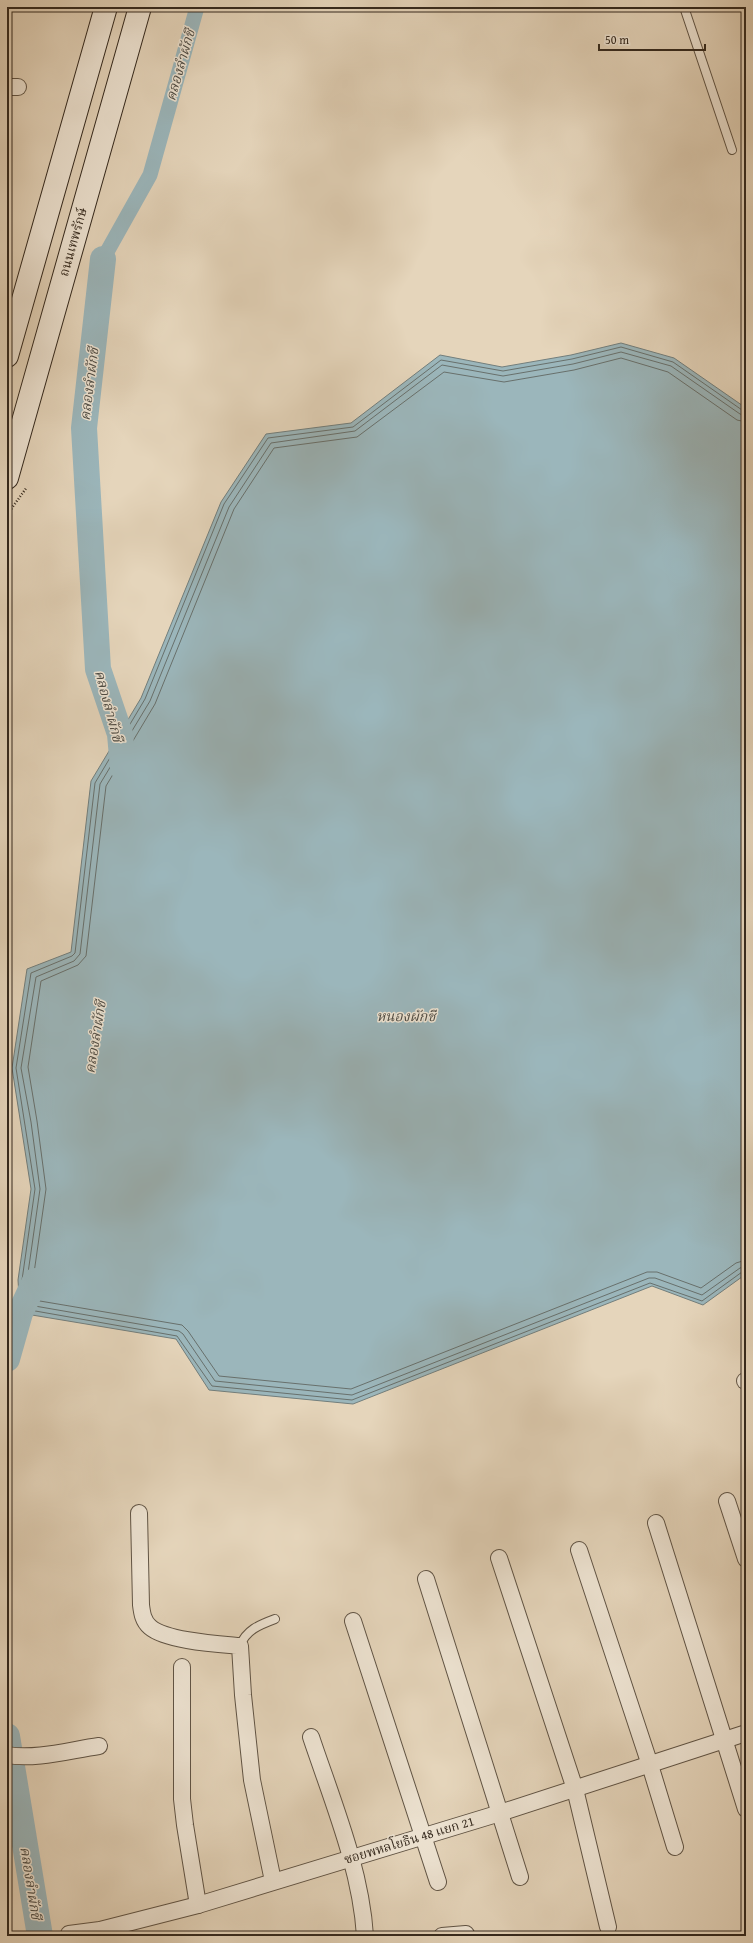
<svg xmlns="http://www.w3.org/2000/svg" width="753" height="1943" font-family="'Gentium Book Plus','Noto Serif Thai',serif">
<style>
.water{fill:#9bb6bb;stroke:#727e7c}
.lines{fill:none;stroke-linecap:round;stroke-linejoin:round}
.shore{stroke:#68706c;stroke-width:1}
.canal{stroke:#9bb6bb;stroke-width:15}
.river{stroke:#9bb6bb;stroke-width:26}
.service-casing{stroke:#605445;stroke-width:10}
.minor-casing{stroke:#605445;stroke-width:18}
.secondary-casing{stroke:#34291e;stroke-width:24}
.path{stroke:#34291e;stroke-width:2.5;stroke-dasharray:1 2;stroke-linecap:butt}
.service{stroke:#eee4d3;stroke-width:8}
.minor{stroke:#eee4d3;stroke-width:16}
.secondary{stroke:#eee4d3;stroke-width:22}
.labels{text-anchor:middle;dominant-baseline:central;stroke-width:3;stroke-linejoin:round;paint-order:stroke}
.street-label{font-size:13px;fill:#34291e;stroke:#eee4d3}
.water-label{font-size:14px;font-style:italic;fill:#4e4c45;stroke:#eee4d3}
</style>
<rect width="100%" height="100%" fill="#e5d5bb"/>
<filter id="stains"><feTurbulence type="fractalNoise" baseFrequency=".005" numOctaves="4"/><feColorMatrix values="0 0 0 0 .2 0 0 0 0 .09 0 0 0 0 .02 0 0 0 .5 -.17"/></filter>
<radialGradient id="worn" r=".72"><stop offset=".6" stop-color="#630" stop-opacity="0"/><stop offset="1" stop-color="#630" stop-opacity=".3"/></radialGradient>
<!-- water -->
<polygon class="water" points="621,343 674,358 746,408 746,1274 703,1305 652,1286 353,1404 209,1390 176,1339 20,1313 18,1280 31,1189 12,1068 27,969 71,952 91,781 141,698 221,502 266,434 351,423 440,355 502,367 571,355"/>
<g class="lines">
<!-- shore -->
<g class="shore">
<polyline points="746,411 742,410 673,362 621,347 572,359 503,371 441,360 353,427 268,438 224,504 145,699 95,783 75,953 72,956 31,973 16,1068 35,1189 22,1280 24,1309 177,1336 212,1386 352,1400 650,1283 702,1301 742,1272 746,1272"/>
<polyline points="746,416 740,414 671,366 621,352 573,364 503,376 442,365 355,431 271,443 229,507 150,701 100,784 80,954 74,961 36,977 21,1068 31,1122 40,1189 27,1280 29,1305 179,1331 183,1334 215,1381 352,1395 649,1278 655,1278 702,1295 740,1268 746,1266"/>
<polyline points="746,422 737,420 668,372 621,358 574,370 504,382 444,372 357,437 274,448 234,509 155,704 106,786 86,956 78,965 41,981 28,1067 37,1121 46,1189 33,1280 34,1300 182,1325 188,1331 219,1376 351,1389 647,1272 657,1272 701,1288 736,1263 746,1260"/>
</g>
<!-- canal -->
<polyline class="canal" points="103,259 150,175 197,7"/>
<!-- river -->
<g class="river">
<polyline points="103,259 84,428 98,669 120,734 123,768"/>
<polyline points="7,1359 20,1313 35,1281"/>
<polyline points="7,1736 40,1936"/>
</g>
<defs>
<g id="service">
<polyline points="684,7 732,150"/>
<path d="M240,1646C246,1630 259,1625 275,1619"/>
</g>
<g id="minor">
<polyline points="7,87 18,87"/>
<polyline points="745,1381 746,1381"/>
<polyline points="727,1501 746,1559"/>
<path d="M139,1513L141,1605C142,1613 143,1621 150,1627C166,1641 218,1644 240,1646L243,1695L252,1780L273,1881"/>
<polyline points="656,1523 746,1809"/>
<polyline points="579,1550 650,1765 675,1847"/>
<polyline points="499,1558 575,1789 608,1927"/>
<polyline points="426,1579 520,1877"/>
<polyline points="353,1621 438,1882"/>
<polyline points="182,1667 182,1799 185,1825 198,1905"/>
<path d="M311,1737C332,1800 361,1869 365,1936"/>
<path d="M7,1755C36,1760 70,1750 99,1746"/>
<polyline points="69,1934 100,1930 198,1905 500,1813 746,1733"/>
<polyline points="442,1936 466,1934"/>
</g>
<g id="secondary">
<polyline points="7,356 106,7"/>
<polyline points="7,478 140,7"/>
</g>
</defs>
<!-- service casing -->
<use href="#service" class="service-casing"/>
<!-- minor casing -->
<use href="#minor" class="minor-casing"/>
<!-- secondary casing -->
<use href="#secondary" class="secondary-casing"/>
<!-- path -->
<polyline class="path" points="7,511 9,512 27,487"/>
<!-- service -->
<use href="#service" class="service"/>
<!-- minor -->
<use href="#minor" class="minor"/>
<!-- secondary -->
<use href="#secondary" class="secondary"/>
</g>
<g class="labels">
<!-- street labels -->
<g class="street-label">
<text transform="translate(73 242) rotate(-74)">ถนนเทพรักษ์</text>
<text transform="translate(409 1840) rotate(-17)">ซอยพหลโยธิน 48 แยก 21</text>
</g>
<!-- water labels -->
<g class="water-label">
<text transform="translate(180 65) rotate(-74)">คลองลำผักชี</text>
<text transform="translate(89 384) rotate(-83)">คลองลำผักชี</text>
<text transform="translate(109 706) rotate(75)">คลองลำผักชี</text>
<text x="406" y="1016">หนองผักชี</text>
<text transform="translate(95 1037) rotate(-81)">คลองลำผักชี</text>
<text transform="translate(31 1883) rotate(81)">คลองลำผักชี</text>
</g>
</g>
<!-- margin -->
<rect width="753" height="1943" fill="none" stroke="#e5d5bb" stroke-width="24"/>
<rect x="8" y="8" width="737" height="1927" fill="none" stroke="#34291e" stroke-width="2"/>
<rect x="12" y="12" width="729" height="1919" fill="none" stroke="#34291e"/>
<!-- scale -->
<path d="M599 44v6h106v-6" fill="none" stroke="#34291e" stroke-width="2"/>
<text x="605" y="44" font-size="12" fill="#34291e" stroke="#eee4d3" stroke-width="3" paint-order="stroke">50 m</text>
<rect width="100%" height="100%" filter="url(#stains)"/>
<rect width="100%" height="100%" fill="url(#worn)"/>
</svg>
